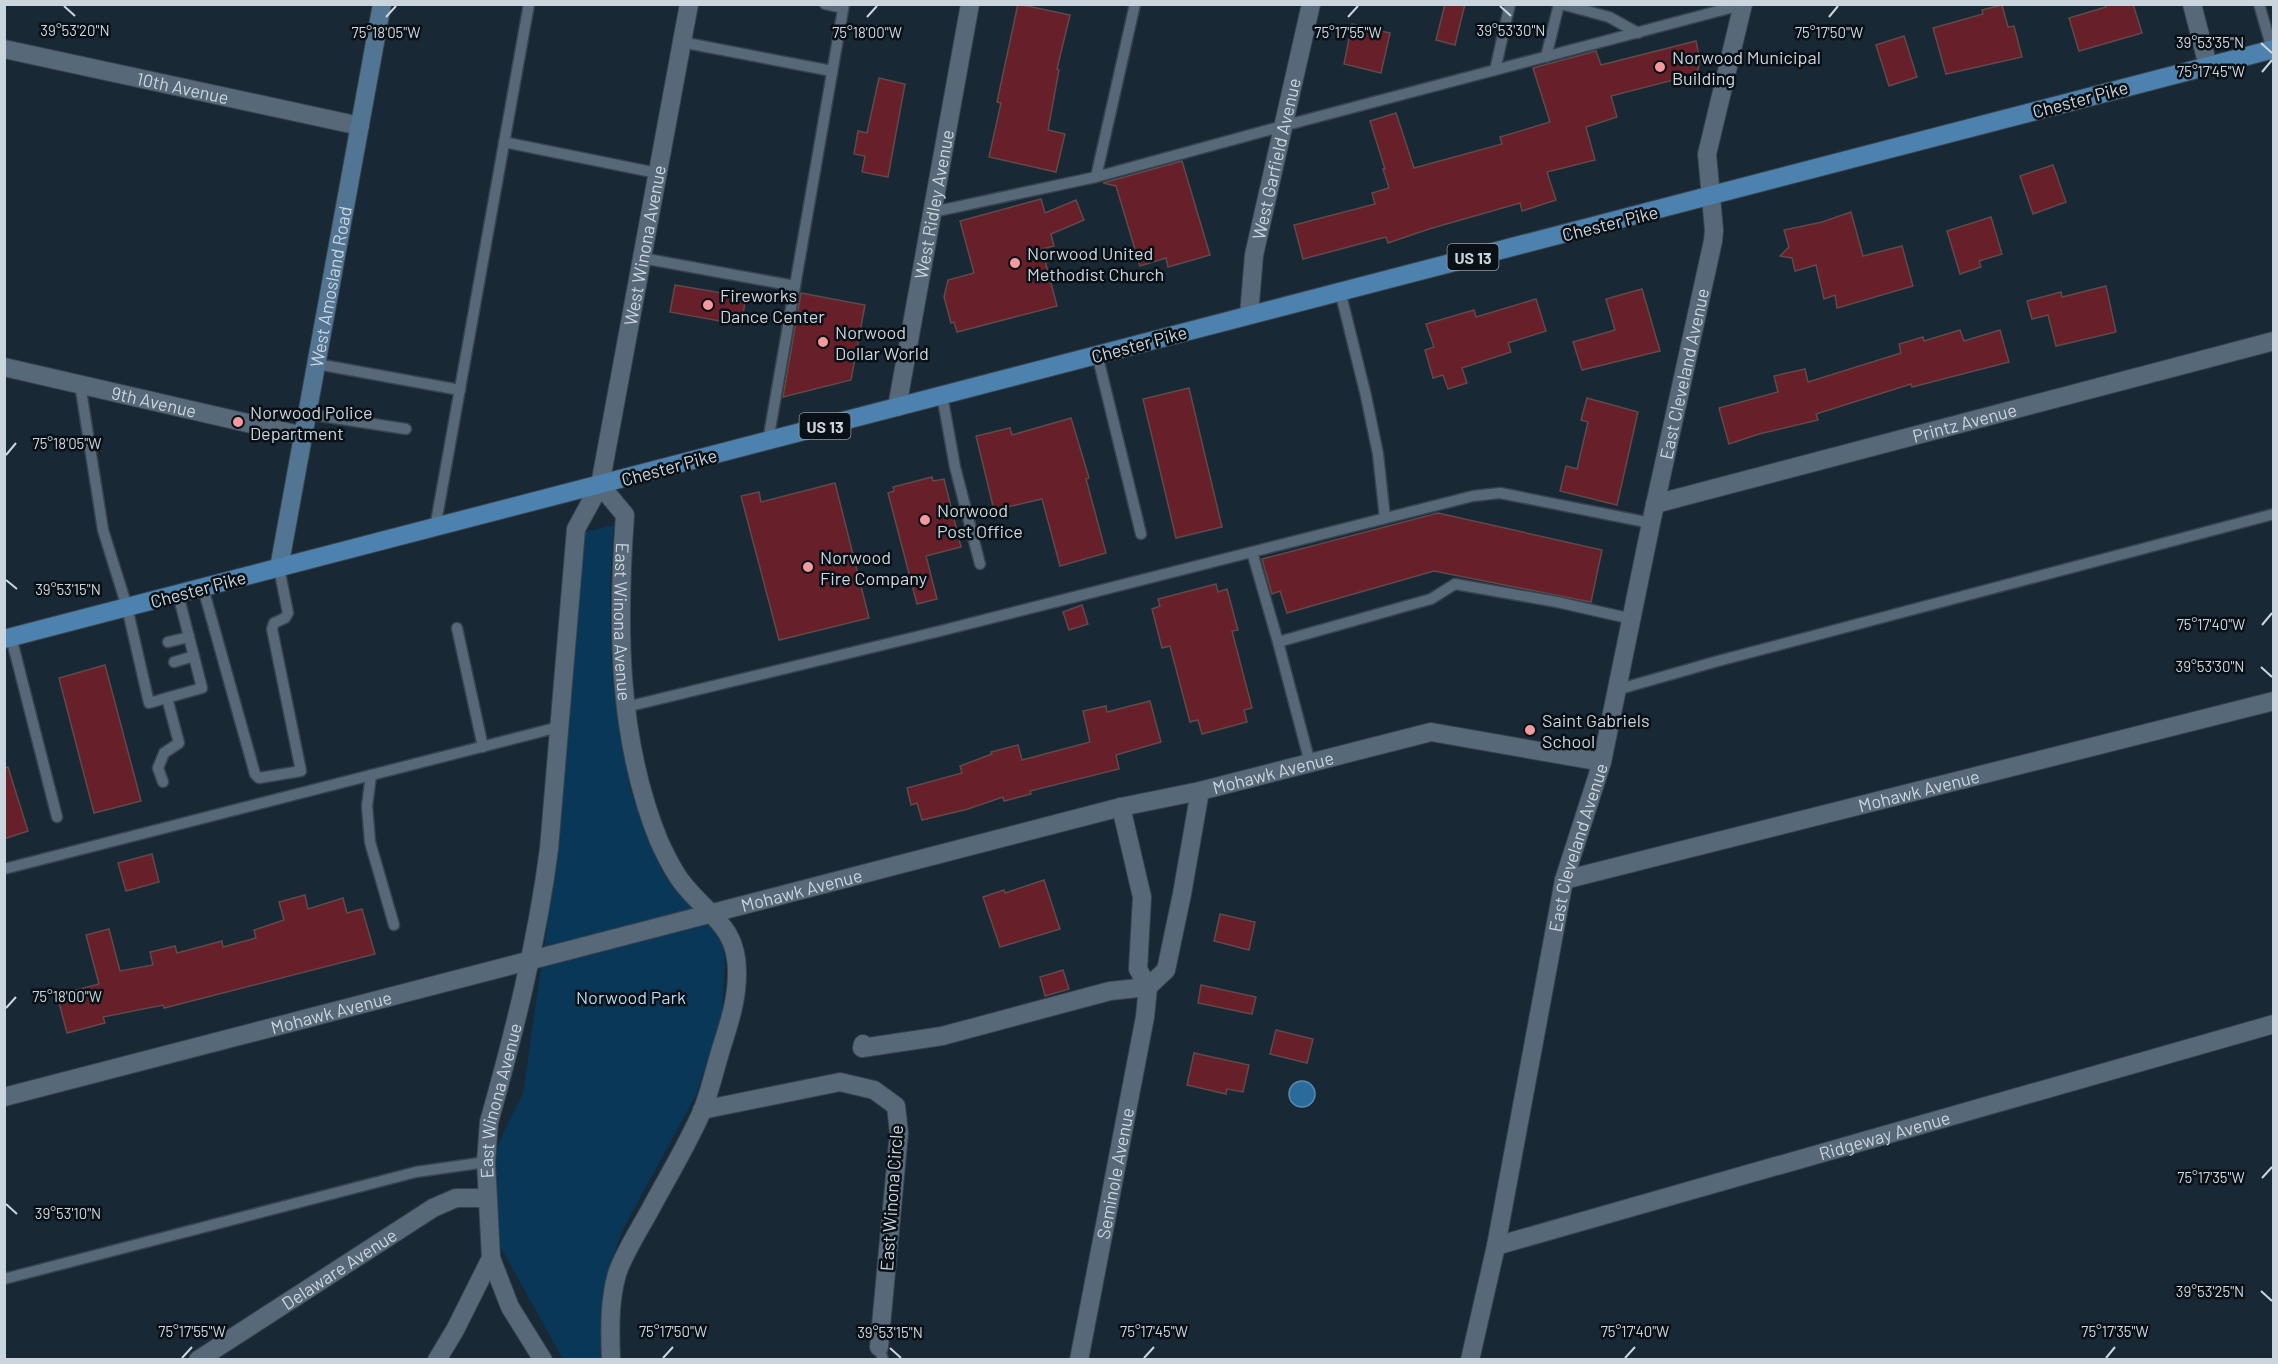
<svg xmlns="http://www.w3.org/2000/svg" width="2278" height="1364" font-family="Barlow,sans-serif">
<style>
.green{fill:#093758}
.water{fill:#2b6b9c;stroke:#5b8bb0;stroke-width:1.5}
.building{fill:#67202a;stroke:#604949;stroke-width:1.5}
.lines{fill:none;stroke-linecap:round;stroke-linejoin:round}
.lane-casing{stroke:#37444f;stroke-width:13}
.street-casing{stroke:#37444f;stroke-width:20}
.secondary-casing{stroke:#37444f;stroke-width:20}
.primary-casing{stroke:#37444f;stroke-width:20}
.lane{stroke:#576878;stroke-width:10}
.street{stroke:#576878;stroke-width:18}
.secondary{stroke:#517593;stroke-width:18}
.primary{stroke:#4c82ad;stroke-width:18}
.ticks{fill:none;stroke:#cbd5dd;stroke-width:2}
.poi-dot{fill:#f49a9f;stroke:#091016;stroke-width:2}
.labels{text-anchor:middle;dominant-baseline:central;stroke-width:5;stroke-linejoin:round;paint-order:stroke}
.shield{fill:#091016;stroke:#919aa1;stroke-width:1.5}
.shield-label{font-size:16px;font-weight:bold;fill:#cbd5dd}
.poi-label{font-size:18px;fill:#cbd5dd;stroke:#091016;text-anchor:start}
.street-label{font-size:18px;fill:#cbd5dd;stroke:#091016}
.park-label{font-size:18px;fill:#b6d7f3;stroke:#091016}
.ticks-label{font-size:15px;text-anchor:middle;fill:#cbd5dd;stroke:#091016;stroke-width:5;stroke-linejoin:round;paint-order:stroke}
</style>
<rect width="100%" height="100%" fill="#192835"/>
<!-- green -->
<polygon class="green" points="614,525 610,581 611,659 620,737 632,795 661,869 673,887 715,931 721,940 725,958 722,1017 696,1095 621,1233 602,1294 608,1359 563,1359 488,1224 486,1169 523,1093 558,851 585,532"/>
<!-- water -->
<circle class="water" cx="1302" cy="1094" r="13"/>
<!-- building -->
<g class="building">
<polygon points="1018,4 1070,15 1057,69 1059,70 1048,130 1065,134 1056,172 989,157 1001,103 997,102"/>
<polygon points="1445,4 1465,4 1455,45 1436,40"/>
<polygon points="2105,4 2133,4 2142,33 2079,51 2069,18 2106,7"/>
<polygon points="2002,5 2008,27 2014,26 2022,57 1946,74 1933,28 1983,14 1982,10"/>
<polygon points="1352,24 1390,33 1381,73 1344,64"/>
<polygon points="1904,36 1917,77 1889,86 1876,45"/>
<polygon points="1696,41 1700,60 1697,74 1611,96 1617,117 1586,127 1595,160 1547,172 1556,200 1522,211 1520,203 1429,229 1388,243 1386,237 1303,259 1294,225 1375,204 1372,193 1389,188 1383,169 1385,169 1370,121 1396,113 1414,168 1502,144 1500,137 1550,122 1533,68 1596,51 1601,65"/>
<polygon points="879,78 905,84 888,177 862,172 865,156 854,154 858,131 867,133"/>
<polygon points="1182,161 1210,255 1168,267 1166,258 1140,266 1116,186 1103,183"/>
<polygon points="2053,165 2066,202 2033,214 2020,176"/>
<polygon points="1041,199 1045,213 1076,200 1084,220 1051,234 1054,246 1042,249 1057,306 957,332 954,322 951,323 944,297 948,280 974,273 960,221"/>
<polygon points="1851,212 1863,256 1902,246 1913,286 1837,308 1835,295 1824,299 1816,265 1795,271 1792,258 1780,256 1789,247 1784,230 1822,222"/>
<polygon points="1991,217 2002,254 1979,261 1981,267 1960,274 1947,231"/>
<polygon points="675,285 746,297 741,325 670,312"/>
<polygon points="2106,286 2116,332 2056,346 2048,315 2032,319 2027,301 2061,292 2062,297"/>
<polygon points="1642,289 1660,351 1582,370 1573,342 1615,330 1606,299"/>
<polygon points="801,293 865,305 851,380 783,397"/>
<polygon points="1536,299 1546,331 1508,343 1511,352 1462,368 1467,383 1448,389 1443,375 1433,378 1425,350 1434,347 1426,324 1474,310 1476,317"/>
<polygon points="1960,330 1964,341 2000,330 2009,362 1912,387 1911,384 1816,414 1818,420 1759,434 1729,444 1719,408 1778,392 1774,376 1805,369 1808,382 1901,353 1899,344 1923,337 1924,341"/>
<polygon points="1189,388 1222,527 1176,538 1143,399"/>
<polygon points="1587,398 1638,412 1617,505 1560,491 1566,466 1577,469 1588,422 1581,420"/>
<polygon points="1071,418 1089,478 1086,479 1106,553 1060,566 1042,499 994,510 976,436 1010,428 1012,435"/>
<polygon points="932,477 933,481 944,479 961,547 926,556 937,599 917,604 888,493 894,491 893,487"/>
<polygon points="835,483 869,618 779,640 741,496 759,492 761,502"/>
<polygon points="1438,513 1602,550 1591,602 1434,571 1287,613 1280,591 1272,594 1262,559"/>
<polygon points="1216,584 1218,592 1227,589 1238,630 1232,631 1252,708 1244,710 1247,722 1202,734 1198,720 1190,722 1170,646 1162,648 1152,609 1160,606 1158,599"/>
<polygon points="1082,605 1088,624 1069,630 1063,612"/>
<polygon points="105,665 141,801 94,813 59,678"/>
<polygon points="1150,701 1161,742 1116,755 1119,769 1030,791 1031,794 1004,801 1003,797 968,809 922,820 917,803 911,805 907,788 962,773 960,766 992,754 991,752 1018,745 1022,760 1090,742 1083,711 1106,706 1107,712"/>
<polygon points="8,767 28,831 4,839 4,768"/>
<polygon points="152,854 159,882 126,891 118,863"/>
<polygon points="1044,880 1060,929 1000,947 983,897 1004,890 1005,893"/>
<polygon points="305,895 308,909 343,898 347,913 362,909 375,954 164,1008 163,1005 103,1017 105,1023 67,1033 57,995 99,984 86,935 109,929 120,971 153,965 150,952 175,946 177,953 222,941 223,947 256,938 254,930 284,920 279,902"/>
<polygon points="1220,914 1255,922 1249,950 1214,941"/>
<polygon points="1063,970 1069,989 1045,996 1040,977"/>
<polygon points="1201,985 1256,997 1252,1014 1198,1003"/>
<polygon points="1276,1030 1313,1039 1307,1063 1270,1054"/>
<polygon points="1194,1053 1249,1065 1243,1092 1227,1089 1226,1094 1187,1085"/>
</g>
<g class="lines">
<defs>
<g id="lane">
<polyline points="825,4 843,8"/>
<polyline points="1561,4 1609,17 1638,33"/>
<polyline points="2259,4 2272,49"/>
<polyline points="681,42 832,71"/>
<polyline points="1546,57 1559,4"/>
<polyline points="1495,70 1510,4"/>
<polyline points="504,142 657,173"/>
<polyline points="1096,177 1135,4"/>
<polyline points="933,212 1096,177 1283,126 1745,4"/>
<polyline points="642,258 795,286"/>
<polyline points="1340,291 1366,396 1378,454 1385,518"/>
<polyline points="1097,354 1141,534"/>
<polyline points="317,364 460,390"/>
<polyline points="80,384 103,530 127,607 149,703 202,688 178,594"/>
<polyline points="942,395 955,467 980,564"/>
<polyline points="308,414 406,429"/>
<polyline points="768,441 844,4"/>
<polyline points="435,528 529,4"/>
<polyline points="1252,552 1278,642 1310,763"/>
<polyline points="203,588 255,774 259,778 301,771 272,629 274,623 285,618 288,613 279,568"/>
<polyline points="457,628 483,747"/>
<polyline points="11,637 57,817"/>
<polyline points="168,642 189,637"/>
<polyline points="1278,642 1431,599 1455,584 1557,602 1632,619"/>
<polyline points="174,662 194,656"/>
<polyline points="1616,690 1718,661 2274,514"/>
<polyline points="626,707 940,631 1473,496 1500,493 1651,523"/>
<polyline points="371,775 367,806 370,842 394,925"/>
<polyline points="163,782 158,768 164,753 179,743 167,698"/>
<polyline points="4,869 559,727"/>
<polyline points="4,1279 416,1172 486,1162"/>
<polyline points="879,1347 883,1360"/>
</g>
<g id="street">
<polyline points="2192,4 2208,66"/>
<path id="s1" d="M4,49L360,126"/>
<path id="s2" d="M1249,315L1254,255L1311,4"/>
<path id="s3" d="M4,367L304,436"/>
<path id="s4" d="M897,407L970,4"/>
<path id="s5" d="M600,485L625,515C617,624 617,738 659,841C665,854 672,869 681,881C706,915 738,924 737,974C737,1000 729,1024 721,1049C715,1069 710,1090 703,1109C689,1142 667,1178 650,1210C640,1228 623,1255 617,1274C609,1302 610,1331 611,1360"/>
<path id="s6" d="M1655,504L2274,341"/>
<path id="s7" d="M1564,880L2274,701"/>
<polyline points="863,1044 862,1048 942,1036 1110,991 1148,987 1166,970 1182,894 1200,791"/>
<path id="s8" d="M4,1097L1121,807L1200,791L1431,732L1602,762"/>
<polyline points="702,1110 840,1082 874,1090 896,1106 899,1133 879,1347"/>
<path id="s9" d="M1496,1246L2274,1024"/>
<path id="s10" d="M198,1360L433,1208L456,1198H486"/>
<polyline points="437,1360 455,1330 491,1258"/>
<path id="s11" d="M543,1360L510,1307L491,1258L486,1162L489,1122C514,1033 537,942 549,849L576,529L600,485L689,4"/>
<path id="s12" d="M1079,1360L1145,1017L1148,987L1138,969L1142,897L1121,807"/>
<path id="s13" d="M1470,1360L1496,1246L1564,880L1602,762L1651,523L1713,241L1714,230L1707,154L1743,4"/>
</g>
<g id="secondary">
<path id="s14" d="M279,568L382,4"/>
</g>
<polyline id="primary" points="4,639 2274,49"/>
</defs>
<!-- lane casing -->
<use href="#lane" class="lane-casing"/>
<!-- street casing -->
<use href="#street" class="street-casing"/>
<!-- secondary casing -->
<use href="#secondary" class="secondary-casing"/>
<!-- primary casing -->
<use href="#primary" class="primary-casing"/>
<!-- lane -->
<use href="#lane" class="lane"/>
<!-- street -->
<use href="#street" class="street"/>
<!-- secondary -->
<use href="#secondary" class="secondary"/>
<!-- primary -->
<use href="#primary" class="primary"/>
</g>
<!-- ticks -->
<path class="ticks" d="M64,6L75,16M1500,6L1511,16M386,17L396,6M867,17L877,6M1348,17L1358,6M1829,17L1838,6M2261,43L2272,53M2262,72L2272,60M6,455L16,443M6,580L17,589M2262,625L2272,613M2261,667L2272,677M6,1008L16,997M2262,1178L2272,1167M6,1204L17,1214M2261,1291L2272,1301M890,1348L901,1358M182,1358L192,1347M663,1358L673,1347M1144,1358L1154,1347M1625,1358L1635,1347M2106,1358L2115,1347"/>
<!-- markers -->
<g class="poi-dot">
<circle cx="1660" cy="67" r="6"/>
<circle cx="1015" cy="263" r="6"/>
<circle cx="708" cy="305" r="6"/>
<circle cx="823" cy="342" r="6"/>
<circle cx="238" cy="422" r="6"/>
<circle cx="925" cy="520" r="6"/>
<circle cx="808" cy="567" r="6"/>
<circle cx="1530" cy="730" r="6"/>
</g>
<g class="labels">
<!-- shield labels -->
<g class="shield">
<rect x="1447.5" y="244" width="51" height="26" rx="4.5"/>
<rect x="799.5" y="413" width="51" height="26" rx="4.5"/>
</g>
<g class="shield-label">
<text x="1473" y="257">US 13</text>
<text x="825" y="426">US 13</text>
</g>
<!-- poi labels -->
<g class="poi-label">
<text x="1672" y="57">Norwood Municipal<tspan x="1672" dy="21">Building</tspan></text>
<text x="1027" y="253">Norwood United<tspan x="1027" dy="21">Methodist Church</tspan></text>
<text x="720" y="295">Fireworks<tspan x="720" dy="21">Dance Center</tspan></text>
<text x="835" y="332">Norwood<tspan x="835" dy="21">Dollar World</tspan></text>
<text x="250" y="412">Norwood Police<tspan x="250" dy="21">Department</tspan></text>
<text x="937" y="510">Norwood<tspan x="937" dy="21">Post Office</tspan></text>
<text x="820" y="557">Norwood<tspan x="820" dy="21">Fire Company</tspan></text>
<text x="1542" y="720">Saint Gabriels<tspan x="1542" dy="21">School</tspan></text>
</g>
<!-- street labels -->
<g class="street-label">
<text stroke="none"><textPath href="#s1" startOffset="183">10th Avenue</textPath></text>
<text transform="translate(2080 99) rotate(-15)">Chester Pike</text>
<text stroke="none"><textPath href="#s2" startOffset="159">West Garfield Avenue</textPath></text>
<text stroke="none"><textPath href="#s4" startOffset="206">West Ridley Avenue</textPath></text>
<text transform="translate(1610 223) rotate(-14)">Chester Pike</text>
<text stroke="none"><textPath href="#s11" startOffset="1146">West Winona Avenue</textPath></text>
<text stroke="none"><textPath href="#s14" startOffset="286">West Amosland Road</textPath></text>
<text transform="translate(1139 344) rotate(-15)">Chester Pike</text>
<text stroke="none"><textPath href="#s13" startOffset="1010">East Cleveland Avenue</textPath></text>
<text stroke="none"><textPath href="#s3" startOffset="154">9th Avenue</textPath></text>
<text stroke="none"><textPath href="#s6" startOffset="320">Printz Avenue</textPath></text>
<text transform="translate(669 467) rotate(-15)">Chester Pike</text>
<text transform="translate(198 589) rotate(-15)">Chester Pike</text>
<text stroke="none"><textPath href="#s5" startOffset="146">East Winona Avenue</textPath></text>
<text stroke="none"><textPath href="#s8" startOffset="1310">Mohawk Avenue</textPath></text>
<text stroke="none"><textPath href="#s7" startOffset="366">Mohawk Avenue</textPath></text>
<text stroke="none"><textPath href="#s13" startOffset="524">East Cleveland Avenue</textPath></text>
<text stroke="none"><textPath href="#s8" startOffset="824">Mohawk Avenue</textPath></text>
<text stroke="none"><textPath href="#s8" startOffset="338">Mohawk Avenue</textPath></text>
<text stroke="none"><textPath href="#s11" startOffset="274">East Winona Avenue</textPath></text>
<text stroke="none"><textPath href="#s9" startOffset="404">Ridgeway Avenue</textPath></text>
<text stroke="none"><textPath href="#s12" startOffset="190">Seminole Avenue</textPath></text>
<text transform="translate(891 1198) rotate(-86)">East Winona Circle</text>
<text stroke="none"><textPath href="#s10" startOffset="168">Delaware Avenue</textPath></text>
</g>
<!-- park labels -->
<g class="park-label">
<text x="631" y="997">Norwood Park</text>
</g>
</g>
<g class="ticks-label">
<text x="75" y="36">39°53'20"N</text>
<text x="1511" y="36">39°53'30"N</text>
<text x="386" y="38">75°18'05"W</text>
<text x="867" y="38">75°18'00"W</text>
<text x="1348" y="38">75°17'55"W</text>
<text x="1829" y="38">75°17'50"W</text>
<text x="2210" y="48">39°53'35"N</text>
<text x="2211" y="77">75°17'45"W</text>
<text x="67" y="449">75°18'05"W</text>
<text x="68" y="595">39°53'15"N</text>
<text x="2211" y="630">75°17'40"W</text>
<text x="2210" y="672">39°53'30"N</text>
<text x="67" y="1002">75°18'00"W</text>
<text x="2211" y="1183">75°17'35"W</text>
<text x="68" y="1219">39°53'10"N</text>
<text x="2210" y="1297">39°53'25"N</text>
<text x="192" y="1337">75°17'55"W</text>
<text x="673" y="1337">75°17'50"W</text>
<text x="1154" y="1337">75°17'45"W</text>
<text x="1635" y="1337">75°17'40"W</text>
<text x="2115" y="1337">75°17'35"W</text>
<text x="890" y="1338">39°53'15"N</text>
</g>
<!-- border -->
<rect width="2278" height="1364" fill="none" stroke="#cbd5dd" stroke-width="12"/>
</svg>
